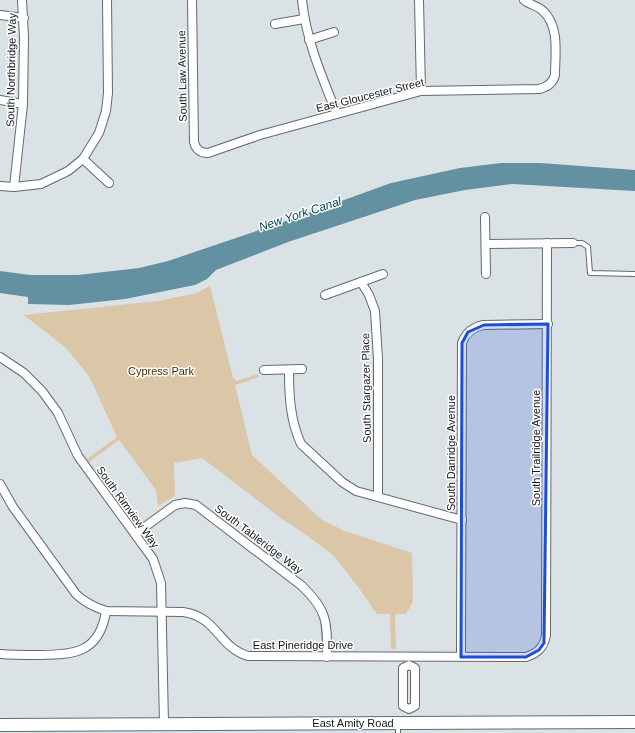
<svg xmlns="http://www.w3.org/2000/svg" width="635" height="733" font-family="Helvetica,sans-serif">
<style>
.green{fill:#dcc6a8}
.water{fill:#6491a1}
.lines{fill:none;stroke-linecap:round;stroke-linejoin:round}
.lane-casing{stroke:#636a6d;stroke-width:6}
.street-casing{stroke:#636a6d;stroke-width:10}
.secondary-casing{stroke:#636a6d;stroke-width:14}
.lane{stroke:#fff;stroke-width:4}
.street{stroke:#fff;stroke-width:8}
.secondary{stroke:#fff;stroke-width:12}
.marked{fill:#1d4ed8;fill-opacity:0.2;stroke:#1d4ed8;stroke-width:3;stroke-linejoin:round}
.labels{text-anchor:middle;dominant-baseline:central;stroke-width:3;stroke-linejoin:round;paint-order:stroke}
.street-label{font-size:11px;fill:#121516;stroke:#fff}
.park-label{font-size:11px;fill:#472e00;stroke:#fff}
.water-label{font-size:12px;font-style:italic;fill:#014859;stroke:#fff}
</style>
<rect width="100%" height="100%" fill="#dae2e5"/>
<!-- green -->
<polygon class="green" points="210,286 233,378 237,381 258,374 259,377 235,385 252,455 322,520 345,531 412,553 413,602 406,614 395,614 396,649 391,649 390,614 377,614 359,588 333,555 305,534 282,519 202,458 174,463 175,496 158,506 156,490 119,440 89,462 87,459 117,437 89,376 66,348 24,315 158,301 197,293"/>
<!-- water -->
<polygon class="water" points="501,163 540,163 635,170 635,191 512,184 465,190 415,200 288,242 216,270 207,279 195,285 125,299 69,305 28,304 28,297 0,293 0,271 30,275 78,275 139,268 168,261 286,221 391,183 460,168"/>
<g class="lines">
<defs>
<g id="lane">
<polyline points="573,243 582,243 588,247 590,273 635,274"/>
<polyline points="398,725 398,733"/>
</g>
<g id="street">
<path d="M192,0L194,142C196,150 200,153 208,153L260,135L421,91L539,89C548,87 553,83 555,75C555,55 560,26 543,11C538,6 530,5 524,0"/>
<path d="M302,0C306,40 322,77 337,114"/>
<polyline points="419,0 421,91"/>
<polyline points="0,15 24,18"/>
<polyline points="275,24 304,19"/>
<polyline points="309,40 334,32"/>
<polyline points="0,100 23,104"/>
<polyline points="83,159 109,183"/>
<polyline points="0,186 14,187 41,184 68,171 83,159 99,133 106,111 108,93 107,0"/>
<polyline points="14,187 23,104 24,37 22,0"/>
<polyline points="485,217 486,274"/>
<polyline points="486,244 573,243"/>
<polyline points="361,282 369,295 375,311 378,359 378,497"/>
<polyline points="325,295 383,274"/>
<polyline points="0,357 24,373 42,391 58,413 78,456 153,559 161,583 164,724"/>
<polyline points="264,370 302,369"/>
<path d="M289,370C289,395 290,420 301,444L342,482L356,491L462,520"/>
<path d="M0,484L13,507L76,594C85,603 94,607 106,611L183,612C218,617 217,646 248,656L526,657C538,653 544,647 546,635L547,243"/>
<path d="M135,534L175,505L185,503L196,505L302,586C328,611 327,622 327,657"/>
<path d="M0,654C13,655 27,655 40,655C75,655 100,652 106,611"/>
<path d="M461,657L462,343C466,332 473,327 484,325L548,324"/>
<polygon points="409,665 415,668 415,706 409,709 403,706 403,668"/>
</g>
<polyline id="secondary" points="0,725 635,722"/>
</defs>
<!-- lane casing -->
<use href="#lane" class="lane-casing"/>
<!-- street casing -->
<use href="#street" class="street-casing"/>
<!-- secondary casing -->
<use href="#secondary" class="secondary-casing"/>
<!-- lane -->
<use href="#lane" class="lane"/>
<!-- street -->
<use href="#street" class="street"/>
<!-- secondary -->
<use href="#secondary" class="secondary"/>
</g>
<!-- marked area -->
<path class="marked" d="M548,324L544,643L539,650L526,657H461L462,343L468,332L484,325Z"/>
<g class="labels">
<!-- street labels -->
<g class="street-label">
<text transform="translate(11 70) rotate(-89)">South Northbridge Way</text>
<text transform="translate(182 76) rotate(-91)">South Law Avenue</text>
<text transform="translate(370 95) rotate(-14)">East Gloucester Street</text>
<text transform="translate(366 388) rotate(-91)">South Stargazer Place</text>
<text transform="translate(536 448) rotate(-90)">South Trailridge Avenue</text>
<text transform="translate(451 453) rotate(-90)">South Danridge Avenue</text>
<text transform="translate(128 507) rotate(54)">South Rimview Way</text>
<text transform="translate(259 539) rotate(37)">South Tableridge Way</text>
<text x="303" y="645">East Pineridge Drive</text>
<text x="353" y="723">East Amity Road</text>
</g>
<!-- park labels -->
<g class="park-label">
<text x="161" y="371">Cypress Park</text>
</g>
<!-- water labels -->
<g class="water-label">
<text transform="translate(300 214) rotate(-18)">New York Canal</text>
</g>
</g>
</svg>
